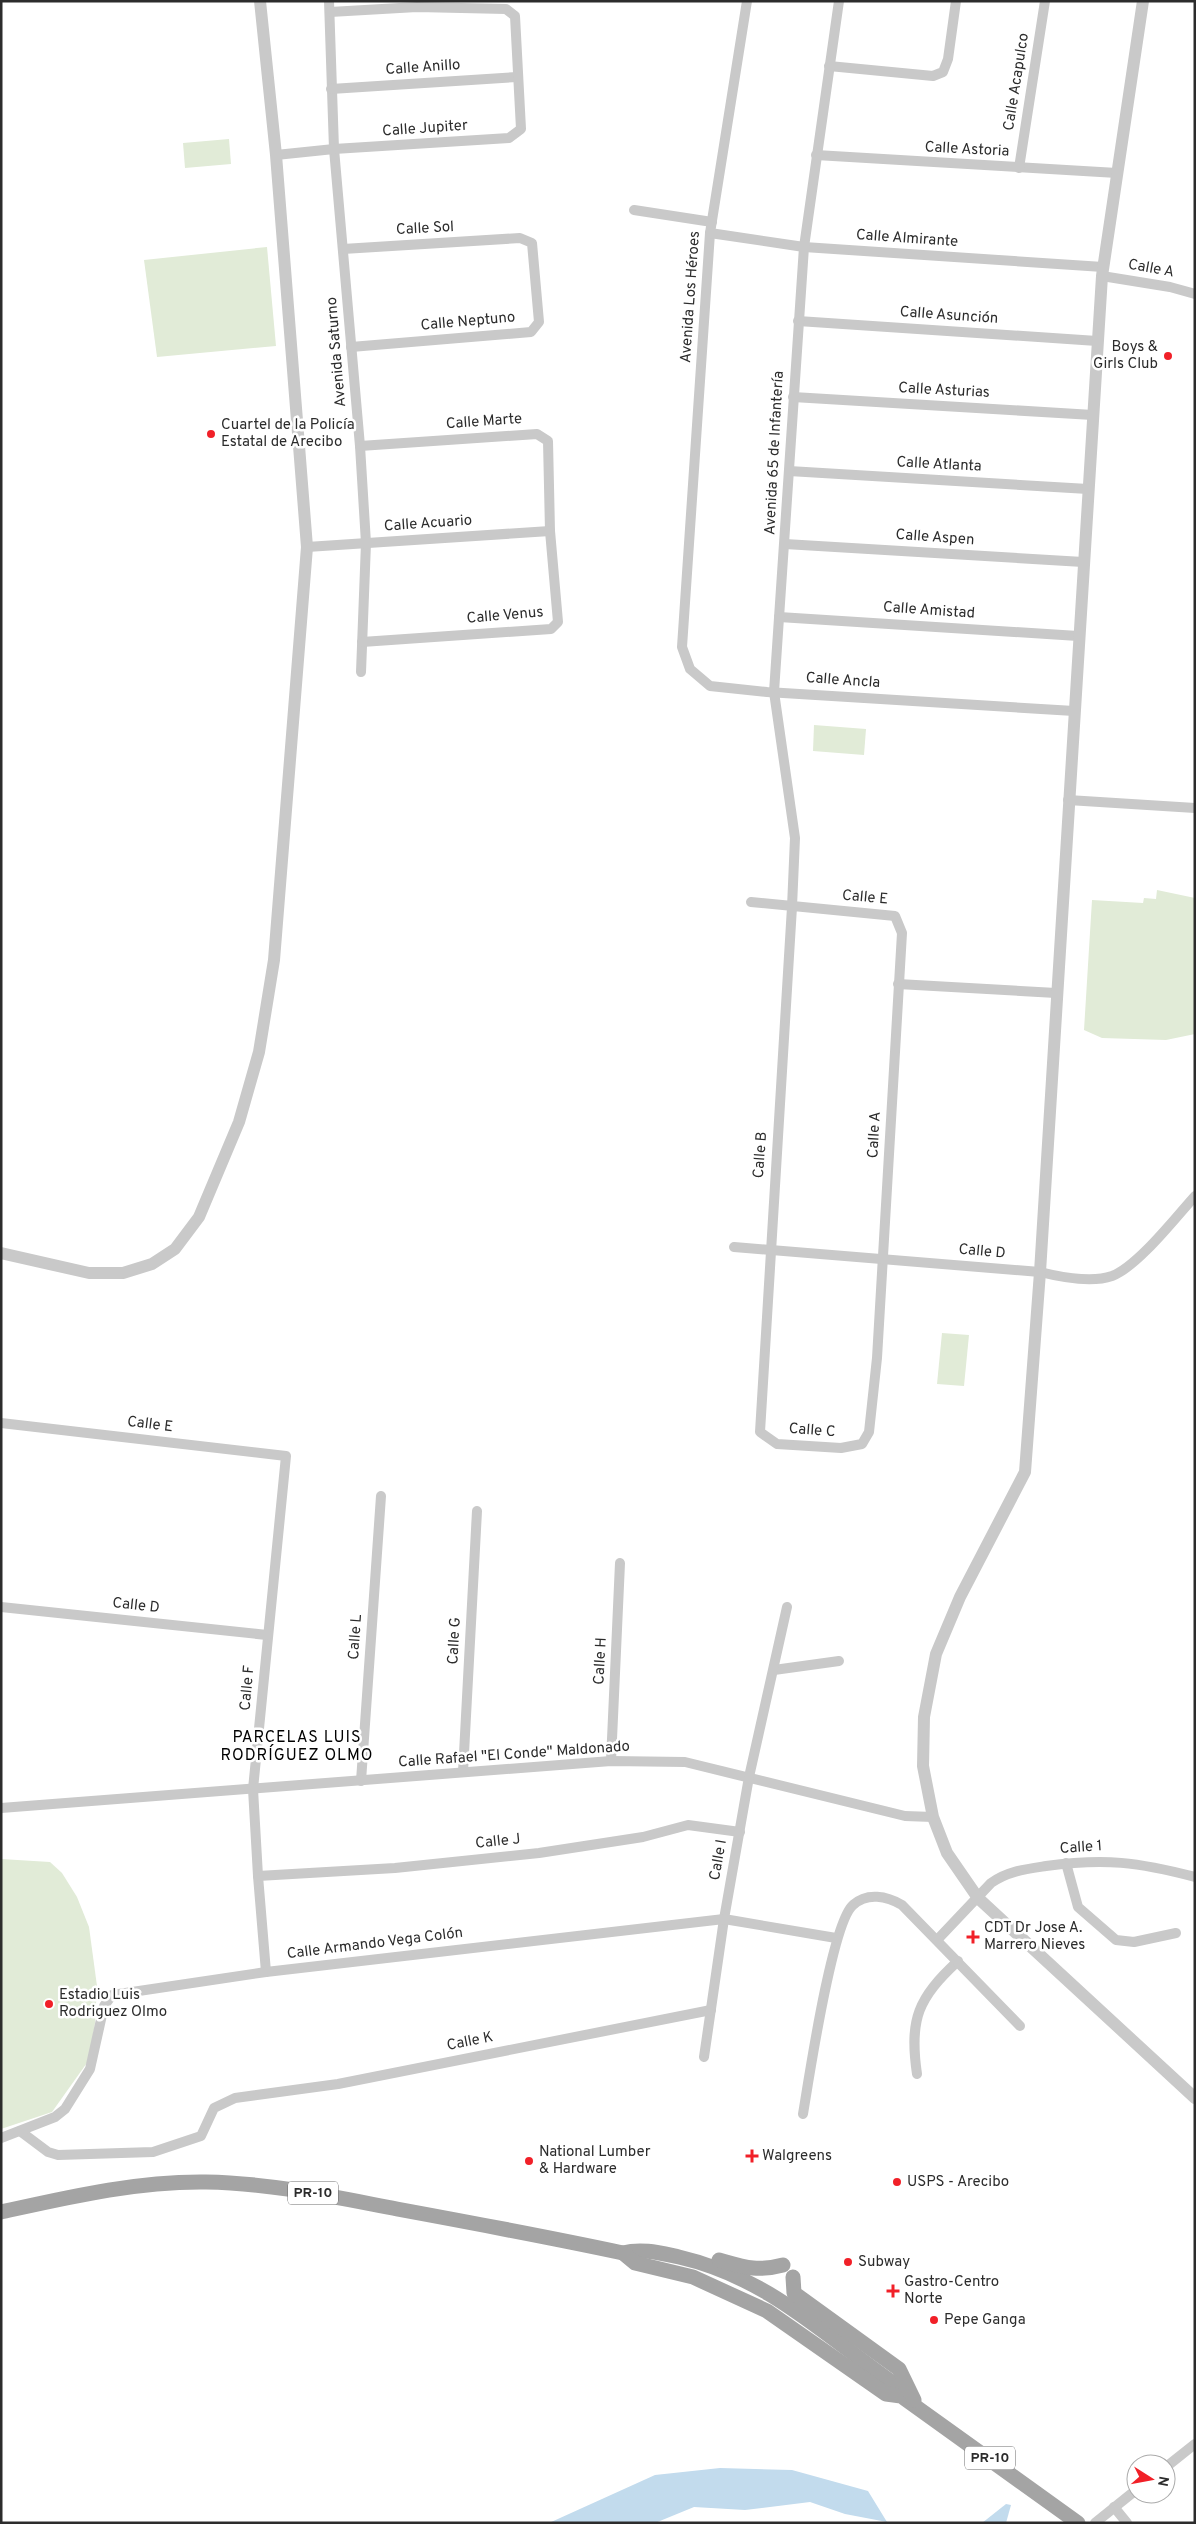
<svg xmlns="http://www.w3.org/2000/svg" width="1196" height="2524" font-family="Overpass,sans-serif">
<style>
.green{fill:#e1ebd7}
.water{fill:#c2dbed}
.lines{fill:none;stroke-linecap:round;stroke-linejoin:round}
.minor{stroke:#c9c9c9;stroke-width:10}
.tertiary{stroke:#c9c9c9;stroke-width:12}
.primary{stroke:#a4a4a4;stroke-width:15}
.poi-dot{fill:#f12028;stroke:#fff;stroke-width:2}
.labels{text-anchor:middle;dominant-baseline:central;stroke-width:5;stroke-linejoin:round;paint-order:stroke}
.shield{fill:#fff;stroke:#6b6b6b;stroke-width:1}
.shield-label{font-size:14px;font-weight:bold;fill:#2c2c2c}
.street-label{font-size:15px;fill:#2c2c2c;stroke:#fff}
.poi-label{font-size:15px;fill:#2c2c2c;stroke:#fff;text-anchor:start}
.neighbourhood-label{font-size:16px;letter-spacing:1px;fill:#000;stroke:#fff}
</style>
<rect width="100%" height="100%" fill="#fff"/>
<!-- green -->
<g class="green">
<polygon points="229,139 231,164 185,168 183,143"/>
<polygon points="267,247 276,346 157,357 144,260"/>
<polygon points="814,725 866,729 864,755 813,751"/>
<polygon points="1157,890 1195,898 1195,1034 1166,1040 1102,1038 1084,1030 1092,900 1143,903 1144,898 1156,899"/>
<polygon points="942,1333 969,1335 964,1386 937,1384"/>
<polygon points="1,1859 50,1862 62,1873 77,1897 89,1927 97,1986 95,2023 89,2060 52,2112 1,2129"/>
</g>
<!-- water -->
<g class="water">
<polygon points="720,2468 792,2470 868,2491 887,2522 845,2514 810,2502 745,2510 694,2507 655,2523 549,2523 655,2475"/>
<polygon points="1006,2504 1011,2505 1006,2523 982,2523"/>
</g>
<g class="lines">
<!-- minor -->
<g class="minor">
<polyline points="329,1 334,149 360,446 366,543 361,672"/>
<polyline points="747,1 710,233 682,647 690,669 710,686 767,692 1074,711"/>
<polyline points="829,66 933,76 943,72 948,59 956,1"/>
<polyline points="331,89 517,77"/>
<polyline points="276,155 334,149 509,138 521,129 515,16 506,9 417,7 330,12"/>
<polyline points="816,155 1117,173"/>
<polyline points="1019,168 1045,1"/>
<polyline points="634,210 712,222"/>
<polyline points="710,233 804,247 1103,267"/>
<polyline points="343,249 520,238 532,243 539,322 531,332 351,347"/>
<polyline points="1102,276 1170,287 1195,294"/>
<polyline points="798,321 1097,341"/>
<polyline points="793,397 1093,415"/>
<polyline points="360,446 537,434 548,441 550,531 558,622 551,629 362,642"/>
<polyline points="789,471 1088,489"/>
<polyline points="785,544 1083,562"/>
<polyline points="307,547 550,531"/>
<polyline points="779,617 1078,636"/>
<polyline points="1068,800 1195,808"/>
<polyline points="751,902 895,916 902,933 877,1358 869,1432 862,1444 841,1448 777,1444 760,1432 792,907 795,838 774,692 804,247 839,1"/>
<polyline points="898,984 1056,993"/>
<path d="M734,1247L1040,1272C1060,1277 1092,1283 1112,1276C1138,1266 1175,1218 1195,1196"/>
<polyline points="1,1423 286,1456 253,1789 258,1876 266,1972"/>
<polyline points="1,1607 267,1635"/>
<polyline points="774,1670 839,1661"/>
<polyline points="611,1761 620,1563"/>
<polyline points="463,1772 477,1511"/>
<polyline points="361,1781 381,1496"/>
<polyline points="1,1808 611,1761 685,1762 905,1816 933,1817"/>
<polyline points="1066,1863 1078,1907 1116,1940 1134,1942 1176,1933"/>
<polyline points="258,1876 395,1868 539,1853 643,1837 688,1825 740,1832"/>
<path d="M938,1939L991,1883C1008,1871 1026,1869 1046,1866C1105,1858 1138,1862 1195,1877"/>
<polyline points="704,2057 724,1919 749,1777 787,1607"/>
<path d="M917,2074C909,2019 918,1998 958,1961"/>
<path d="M803,2114C809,2078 832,1923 853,1905C867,1892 887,1896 902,1905L1020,2026"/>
<polyline points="20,2131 48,2152 58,2155 153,2152 201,2136 214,2108 235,2098 338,2084 711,2010"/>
<polyline points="1,2138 55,2117 65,2109 90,2069 104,2006 112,1995 266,1972 724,1919 836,1938"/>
<polyline points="1166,2467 1195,2444"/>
<polyline points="1114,2507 1127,2523"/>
<polyline points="1095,2523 1136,2490"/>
</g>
<!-- tertiary -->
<g class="tertiary">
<polyline points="1143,1 1102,276 1040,1272 1025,1472 960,1597 936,1654 924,1717 923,1766 933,1817 947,1853 978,1898 1195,2098"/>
<polyline points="1,1253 89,1273 123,1273 152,1264 175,1249 199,1217 239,1122 259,1052 274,960 307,547 276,155 260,1"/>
</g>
<!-- primary -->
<g class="primary">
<path d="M1,2212C69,2197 137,2181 206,2182C271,2183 334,2197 397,2209C473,2223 548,2237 623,2253C642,2248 660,2253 679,2257C767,2277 822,2333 893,2383L901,2396"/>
<polyline points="623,2253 635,2263 693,2277 767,2311 886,2394 901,2396 1078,2523"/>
<path d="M719,2260C744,2267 757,2272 783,2265"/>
<polyline points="793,2277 794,2293 899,2369 914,2400"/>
</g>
</g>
<!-- markers -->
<g class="poi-dot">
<circle cx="1168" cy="356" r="5"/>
<circle cx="211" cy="434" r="5"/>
<path d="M970.5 1929.5h5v5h5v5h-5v5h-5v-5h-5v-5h5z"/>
<circle cx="49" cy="2004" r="5"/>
<path d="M749.5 2148.5h5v5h5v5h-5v5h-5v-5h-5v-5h5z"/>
<circle cx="529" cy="2161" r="5"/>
<circle cx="897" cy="2182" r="5"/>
<circle cx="848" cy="2262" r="5"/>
<path d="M890.5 2283.5h5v5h5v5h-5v5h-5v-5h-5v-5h5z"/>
<circle cx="934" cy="2320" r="5"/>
</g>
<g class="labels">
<!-- shield labels -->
<g class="shield">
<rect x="288" y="2181.5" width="50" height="23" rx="4"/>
<rect x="965" y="2446.5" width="50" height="23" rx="4"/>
</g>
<g class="shield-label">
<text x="313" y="2193">PR-10</text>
<text x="990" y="2458">PR-10</text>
</g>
<!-- street labels -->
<g class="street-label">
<text transform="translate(423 68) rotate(-4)">Calle Anillo</text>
<text transform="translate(1017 82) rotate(-81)">Calle Acapulco</text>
<text transform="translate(425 129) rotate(-4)">Calle Jupiter</text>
<text transform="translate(967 150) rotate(3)">Calle Astoria</text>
<text transform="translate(425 229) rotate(-3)">Calle Sol</text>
<text transform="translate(907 239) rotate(4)">Calle Almirante</text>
<text transform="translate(1151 269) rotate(10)">Calle A</text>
<text transform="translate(691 297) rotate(-86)">Avenida Los Héroes</text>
<text transform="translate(949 316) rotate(4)">Calle Asunción</text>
<text transform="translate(468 322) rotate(-5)">Calle Neptuno</text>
<text transform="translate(337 352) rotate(-95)">Avenida Saturno</text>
<text transform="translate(944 391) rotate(3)">Calle Asturias</text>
<text transform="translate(484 422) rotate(-4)">Calle Marte</text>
<text transform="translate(775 453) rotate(-87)">Avenida 65 de Infantería</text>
<text transform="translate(939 465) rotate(3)">Calle Atlanta</text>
<text transform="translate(428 524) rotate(-4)">Calle Acuario</text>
<text transform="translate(935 538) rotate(4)">Calle Aspen</text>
<text transform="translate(929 611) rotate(4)">Calle Amistad</text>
<text transform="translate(505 616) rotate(-5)">Calle Venus</text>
<text transform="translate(843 681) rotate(4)">Calle Ancla</text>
<text transform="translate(865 898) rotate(5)">Calle E</text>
<text transform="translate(875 1135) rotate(-87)">Calle A</text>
<text transform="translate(761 1155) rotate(-86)">Calle B</text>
<text transform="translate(982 1252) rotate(5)">Calle D</text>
<text transform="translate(150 1425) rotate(7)">Calle E</text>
<text transform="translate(812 1431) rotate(4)">Calle C</text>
<text transform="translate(136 1606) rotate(6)">Calle D</text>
<text transform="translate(356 1637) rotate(-86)">Calle L</text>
<text transform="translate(455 1641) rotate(-87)">Calle G</text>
<text transform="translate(601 1661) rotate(-87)">Calle H</text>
<text transform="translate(248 1688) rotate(-85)">Calle F</text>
<text transform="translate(514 1755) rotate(-4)">Calle Rafael "El Conde" Maldonado</text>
<text transform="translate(498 1842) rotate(-6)">Calle J</text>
<text transform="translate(1081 1848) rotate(-4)">Calle 1</text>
<text transform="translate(719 1860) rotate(-80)">Calle I</text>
<text transform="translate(375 1944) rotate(-7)">Calle Armando Vega Colón</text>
<text transform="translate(470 2042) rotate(-11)">Calle K</text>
</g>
<!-- poi labels -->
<g class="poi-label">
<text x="1158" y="347" text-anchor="end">Boys &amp;<tspan x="1158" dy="17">Girls Club</tspan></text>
<text x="221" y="425">Cuartel de la Policía<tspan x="221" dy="17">Estatal de Arecibo</tspan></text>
<text x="984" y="1928">CDT Dr Jose A.<tspan x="984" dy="17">Marrero Nieves</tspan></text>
<text x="59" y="1995">Estadio Luis<tspan x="59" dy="17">Rodriguez Olmo</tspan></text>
<text x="539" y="2152">National Lumber<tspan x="539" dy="17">&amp; Hardware</tspan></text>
<text x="762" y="2156">Walgreens</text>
<text x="907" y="2182">USPS - Arecibo</text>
<text x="858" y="2262">Subway</text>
<text x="904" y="2282">Gastro-Centro<tspan x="904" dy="17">Norte</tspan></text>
<text x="944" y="2320">Pepe Ganga</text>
</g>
<!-- neighbourhood labels -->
<g class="neighbourhood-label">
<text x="297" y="1738">PARCELAS LUIS<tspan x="297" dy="18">RODRÍGUEZ OLMO</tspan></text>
</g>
</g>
<!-- border -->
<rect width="1196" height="2524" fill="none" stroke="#2c2c2c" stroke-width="5"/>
<!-- north arrow -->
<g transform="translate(1151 2479) rotate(101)"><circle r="24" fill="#ffffff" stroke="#ababab"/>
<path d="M0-4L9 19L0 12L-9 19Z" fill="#f12028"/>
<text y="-8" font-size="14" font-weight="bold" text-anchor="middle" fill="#2c2c2c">N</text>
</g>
</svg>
